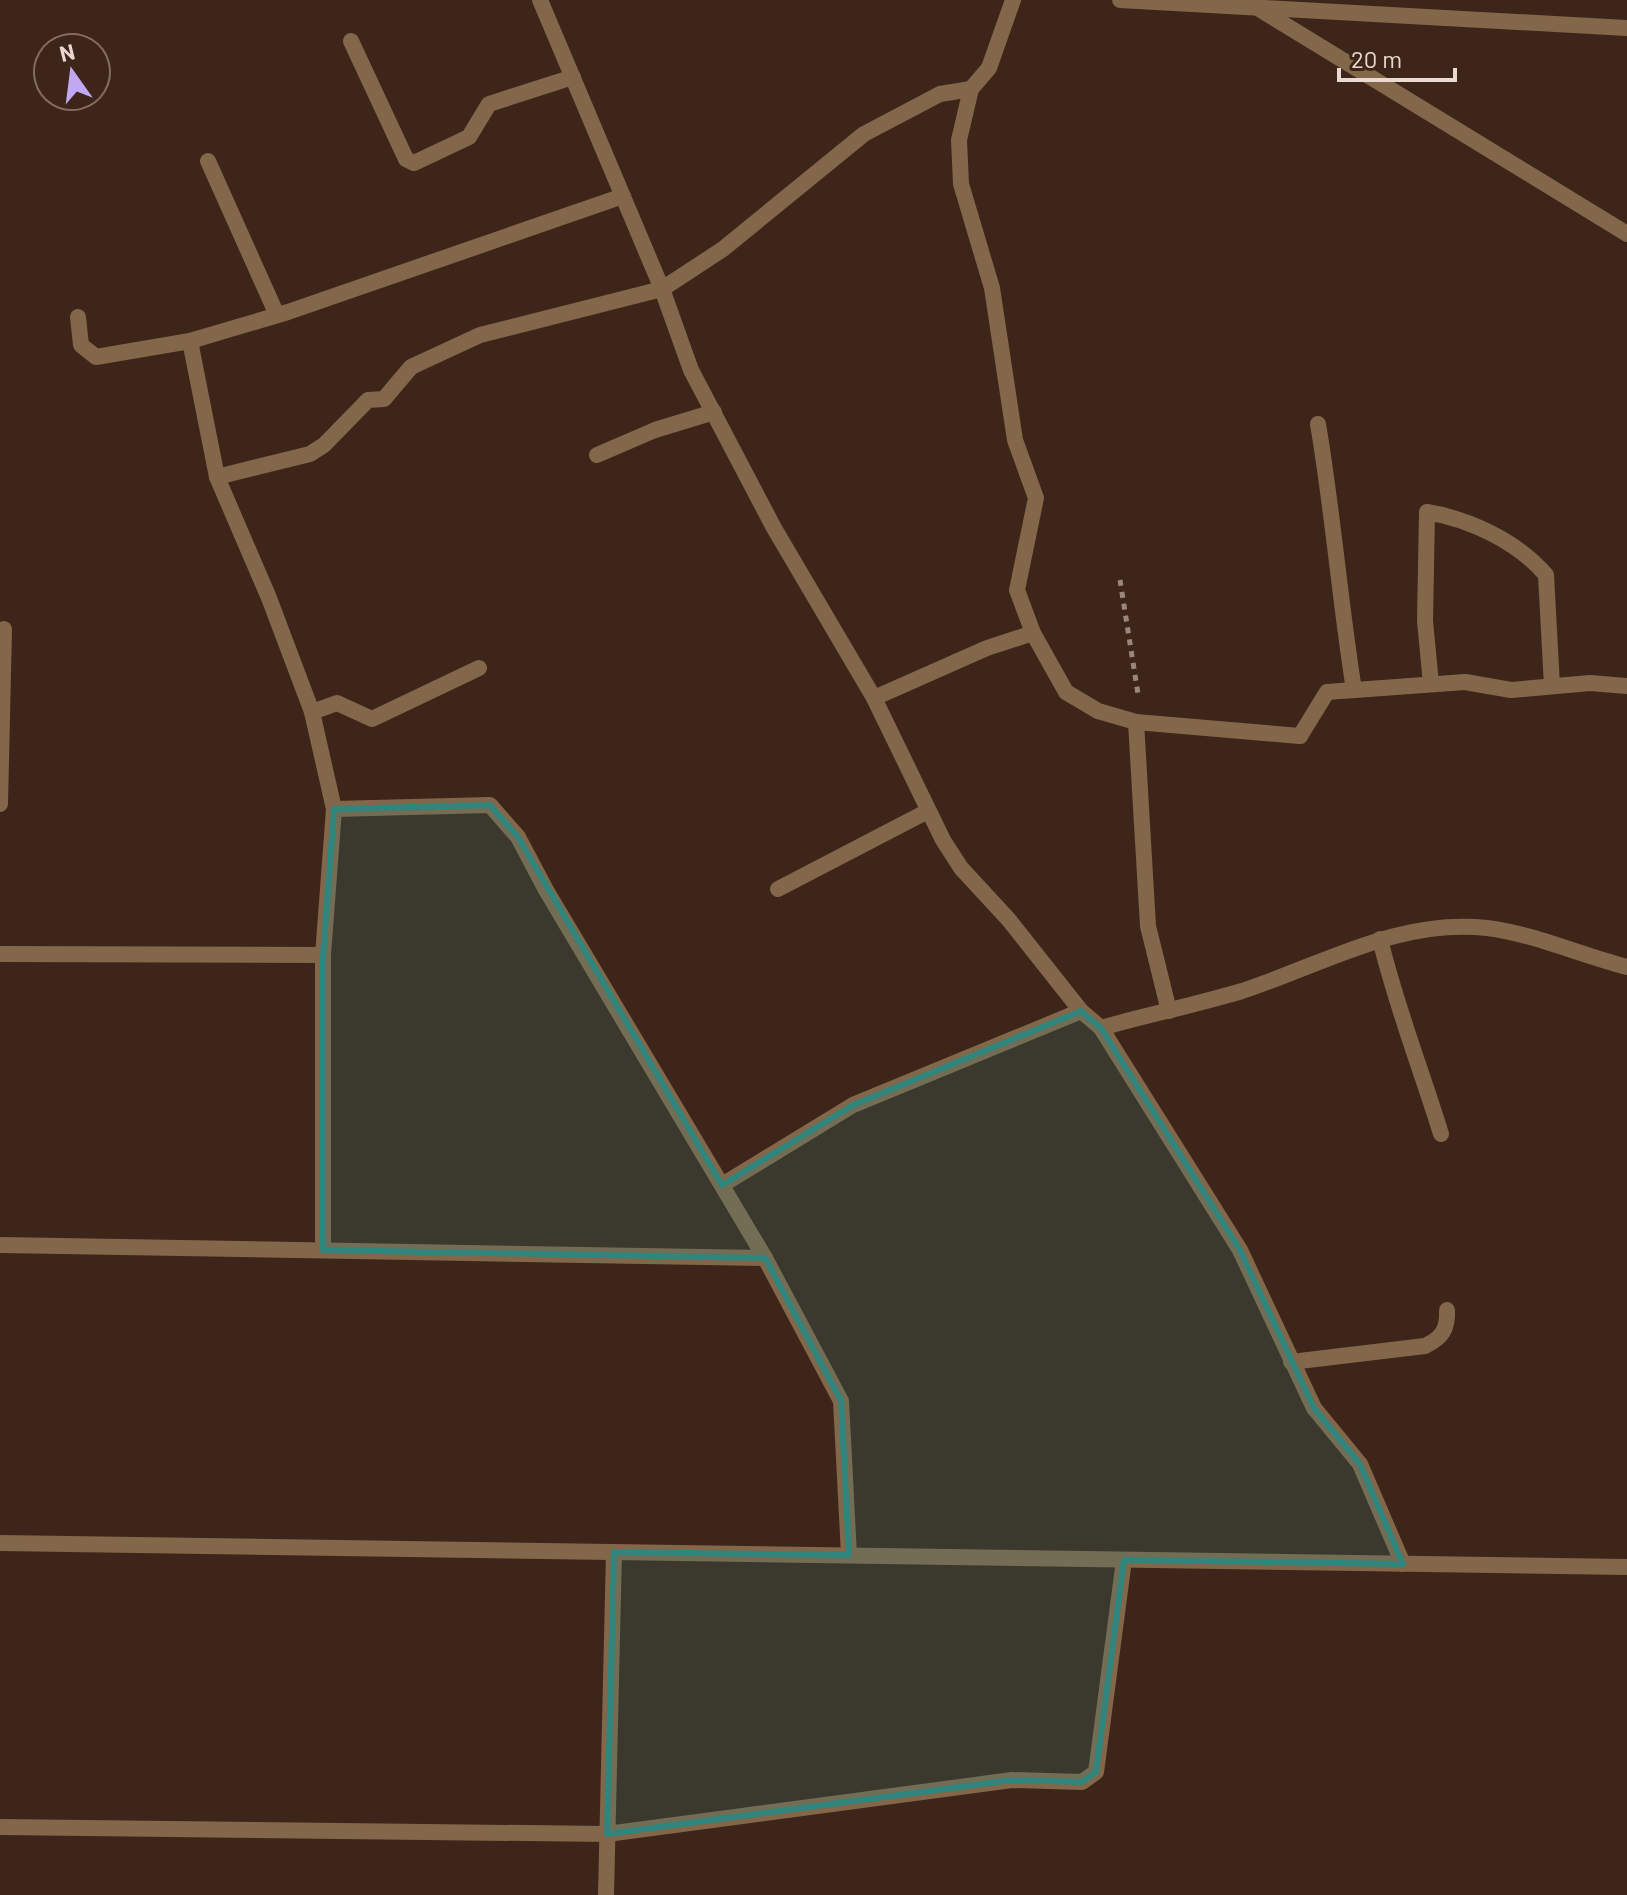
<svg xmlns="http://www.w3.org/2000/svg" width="1627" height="1895" font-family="Barlow,sans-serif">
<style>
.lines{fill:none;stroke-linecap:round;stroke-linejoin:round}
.path{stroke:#9b867d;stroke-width:5;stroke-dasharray:6 6;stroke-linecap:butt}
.service{stroke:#83674a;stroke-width:16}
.minor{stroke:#83674a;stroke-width:16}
.tertiary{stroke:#83674a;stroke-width:16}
.marked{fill:#30857d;fill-opacity:0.2;stroke:#30857d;stroke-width:6;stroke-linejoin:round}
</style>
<rect width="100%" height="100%" fill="#3e2519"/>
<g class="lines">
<!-- path -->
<polyline class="path" points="1120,580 1138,694"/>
<!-- service -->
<g class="service">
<polyline points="1013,0 989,68 971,89 959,140 961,184 992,288 1015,440 1036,498 1017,590 1033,633 1066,692 1098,711 1136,722 1300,736"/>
<path d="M1431,684L1425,621L1427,512C1469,519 1517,541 1546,575L1552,686"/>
<polyline points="312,712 337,703 372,719 479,668"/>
<polyline points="1136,722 1148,926 1169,1011"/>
<polyline points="778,889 928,811"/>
<path d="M1380,939C1396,1006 1421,1069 1441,1134"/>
</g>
<!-- minor -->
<g class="minor">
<polyline points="540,0 662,289 691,370 774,528 874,698 943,840 961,868 1009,920 1081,1011 1101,1028 1240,1250 1314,1408 1360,1464 1403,1564"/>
<polyline points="1120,0 1627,28"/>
<polyline points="1256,7 1627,234"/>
<polyline points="351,41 406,159 414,163 469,137 489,104 573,77"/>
<polyline points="208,161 277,315"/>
<polyline points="78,317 81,345 96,357 190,341 288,312 623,196"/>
<polyline points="190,341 217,477 269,598 312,712 334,809"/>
<path d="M1318,424C1333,513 1340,602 1354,690"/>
<polyline points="597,455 655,430 714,412"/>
<polyline points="217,477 310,454 324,445 368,400 384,399 411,367 480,335 662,289 723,249 864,134 940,94 971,89"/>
<polyline points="874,698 987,648 1033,633"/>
<polyline points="1300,736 1327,692 1465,682 1511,690 1590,683 1627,686"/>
<polyline points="0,804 4,629"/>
<polyline points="0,954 323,955"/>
<path d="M1101,1028C1147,1015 1195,1005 1242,991C1322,965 1399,918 1487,928C1535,934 1580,955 1627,967"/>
<polyline points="722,1185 853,1105 1081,1011"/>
<polyline points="0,1245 765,1258"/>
<polyline points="323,1250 323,955 334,809 490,805 518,837 546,890 765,1258 841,1401 849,1555"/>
<path d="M1291,1362L1425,1346C1442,1338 1448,1329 1447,1310"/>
<polyline points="0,1827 607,1834 1012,1780 1082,1782 1096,1772 1124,1560"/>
<polyline points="606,1895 614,1552"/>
</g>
<!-- tertiary -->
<polyline class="tertiary" points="0,1543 1627,1567"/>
</g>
<!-- marked area -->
<path class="marked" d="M490,805L518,837L722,1185L853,1105L1081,1011L1101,1028L1240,1250L1314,1408L1360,1464L1403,1564L1124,1560L1096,1772L1082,1782L1012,1780L607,1834L614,1552L849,1555L841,1401L765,1258L323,1250V955L334,809Z"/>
<!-- north arrow -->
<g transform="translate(72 72) rotate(346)"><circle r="38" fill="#3e2519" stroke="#836d63" stroke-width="2"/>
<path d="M0-6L14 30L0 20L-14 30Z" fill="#c1a8f3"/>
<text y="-12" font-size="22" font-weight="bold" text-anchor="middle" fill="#ead8d1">N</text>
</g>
<!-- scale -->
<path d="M1339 68v12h116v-12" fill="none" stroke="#ead8d1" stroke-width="4"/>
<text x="1351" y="68" font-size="24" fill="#ead8d1" stroke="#3e2519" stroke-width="6" paint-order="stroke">20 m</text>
</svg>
